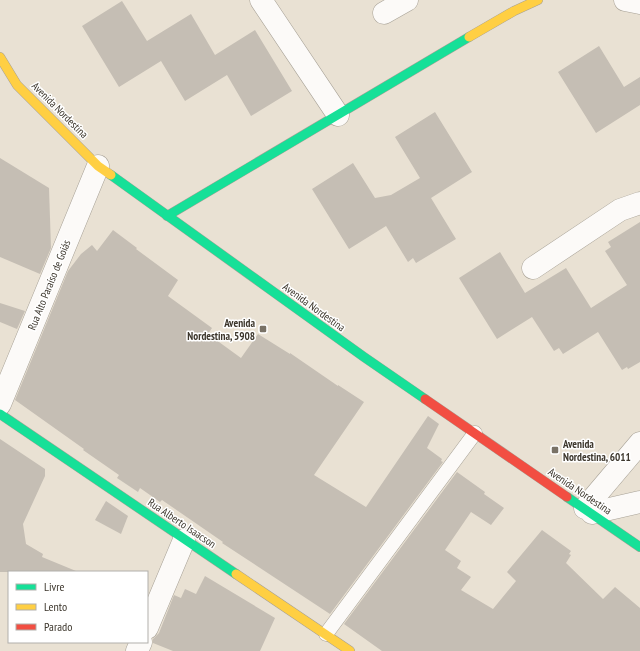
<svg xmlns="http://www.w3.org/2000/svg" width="640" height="651" font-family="'PT Sans Narrow',sans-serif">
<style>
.building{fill:#c5beb4}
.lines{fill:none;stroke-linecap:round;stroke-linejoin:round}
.lane-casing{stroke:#a7a196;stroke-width:15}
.street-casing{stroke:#a7a196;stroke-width:23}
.fast-casing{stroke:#a7a196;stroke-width:10}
.slow-casing{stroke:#a7a196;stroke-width:10}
.jam-casing{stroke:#a7a196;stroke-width:10}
.lane{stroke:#fcfaf8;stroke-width:14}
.street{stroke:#fcfaf8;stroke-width:22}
.fast{stroke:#16e098;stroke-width:9}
.slow{stroke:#ffcf43;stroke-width:9}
.jam{stroke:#f24e42;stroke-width:9}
.poi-dot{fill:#797266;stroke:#fff;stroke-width:1.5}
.labels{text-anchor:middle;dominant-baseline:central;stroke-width:3;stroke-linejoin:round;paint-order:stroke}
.street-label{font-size:11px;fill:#3c362c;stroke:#fff}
.poi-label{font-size:11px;font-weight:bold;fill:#3c362c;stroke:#fff;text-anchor:end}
</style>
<rect width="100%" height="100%" fill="#e9e1d3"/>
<!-- building -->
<g class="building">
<polygon points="122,1 147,41 191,14 215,55 255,30 292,91 251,116 227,75 185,101 161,61 119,87 82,26"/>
<polygon points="599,46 624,87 640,77 640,105 596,133 558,72"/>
<polygon points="435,112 472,172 431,198 456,239 416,263 413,258 408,262 386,226 349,249 312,189 353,163 375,198 391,195 420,178 395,137"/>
<polygon points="0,158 49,188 51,248 40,274 0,257"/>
<polygon points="640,222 640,362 628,369 627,367 622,370 598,332 563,354 559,348 554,351 532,317 497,339 459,278 500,252 525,293 566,268 591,308 627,285 605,251 611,247 608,242"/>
<polygon points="113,230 137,248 136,249 178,280 168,296 212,328 208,334 241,358 258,334 290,354 290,353 338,386 338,385 364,402 314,475 366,507 428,416 439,424 427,448 442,459 441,461 443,462 330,614 222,543 223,542 162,500 160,502 140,488 138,492 117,478 119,475 83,450 84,449 15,400 68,271 81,254 92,245 97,251"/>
<polygon points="0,303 25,311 17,329 0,322"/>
<polygon points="0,439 45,469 45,476 23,524 26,544 43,554 42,557 76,571 76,572 0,572"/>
<polygon points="457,472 485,492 484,494 504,508 491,525 471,512 445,550 461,561 457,568 471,577 461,590 493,609 516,581 507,572 542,530 571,551 569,554 571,555 566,563 603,599 615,587 640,608 640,651 382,651 344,624"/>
<polygon points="106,501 128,516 121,534 95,520"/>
<polygon points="205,576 275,618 260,651 173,651 153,643 153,639 159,633 174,595 181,598 185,589 196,594"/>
</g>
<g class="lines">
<defs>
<polyline id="lane" points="326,634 475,433"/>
<g id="street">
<polyline points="261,0 338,115"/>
<polyline points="625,0 640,3"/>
<polyline points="384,13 407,0"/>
<polyline points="533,268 620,210 640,203"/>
<polyline points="0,404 98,166"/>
<polyline points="585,508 640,443"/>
<polyline points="592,513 640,502"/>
<polyline points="147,628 184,540"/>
<polyline points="137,651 141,642"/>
</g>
<g id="fast">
<polyline points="111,175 364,357 425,399"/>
<polyline points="167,216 469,37"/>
<polyline points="0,414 236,574"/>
<polyline points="567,497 640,547"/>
</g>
<g id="slow">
<polyline points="469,37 514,11 538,0"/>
<polyline points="0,57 17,85 98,166 111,175"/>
<polyline points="236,574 350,651"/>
</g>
<polyline id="jam" points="425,399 567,497"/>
</defs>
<!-- lane casing -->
<use href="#lane" class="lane-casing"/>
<!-- street casing -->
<use href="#street" class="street-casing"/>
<!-- fast casing -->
<use href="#fast" class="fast-casing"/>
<!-- slow casing -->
<use href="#slow" class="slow-casing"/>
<!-- jam casing -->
<use href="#jam" class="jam-casing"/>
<!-- lane -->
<use href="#lane" class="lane"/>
<!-- street -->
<use href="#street" class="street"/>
<!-- fast -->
<use href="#fast" class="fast"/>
<!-- slow -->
<use href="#slow" class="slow"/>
<!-- jam -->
<use href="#jam" class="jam"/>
</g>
<!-- markers -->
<g class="poi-dot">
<rect x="259" y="325" width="8" height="8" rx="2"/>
<rect x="551" y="446" width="8" height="8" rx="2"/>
</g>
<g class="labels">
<!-- street labels -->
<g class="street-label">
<text transform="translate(60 110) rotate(45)">Avenida Nordestina</text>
<text transform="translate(49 285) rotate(-68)">Rua Alto Paraíso de Goiás</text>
<text transform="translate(314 307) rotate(36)">Avenida Nordestina</text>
<text transform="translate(580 491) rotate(34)">Avenida Nordestina</text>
<text transform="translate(182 523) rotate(34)">Rua Alberto Isaacson</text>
</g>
<!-- poi labels -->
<g class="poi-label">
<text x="255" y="323">Avenida<tspan x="255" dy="13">Nordestina, 5908</tspan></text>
<text x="563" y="444" text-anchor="start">Avenida<tspan x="563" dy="13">Nordestina, 6011</tspan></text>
</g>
</g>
<!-- legend -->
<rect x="8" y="571" width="140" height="72" fill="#ffffff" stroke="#b1afab"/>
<rect x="16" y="584" width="20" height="6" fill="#16e098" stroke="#b1afab"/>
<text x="44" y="591" font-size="12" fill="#3c362c">Livre</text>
<rect x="16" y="604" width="20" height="6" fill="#ffcf43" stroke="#b1afab"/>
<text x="44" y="611" font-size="12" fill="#3c362c">Lento</text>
<rect x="16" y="624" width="20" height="6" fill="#f24e42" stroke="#b1afab"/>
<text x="44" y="631" font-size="12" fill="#3c362c">Parado</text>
</svg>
